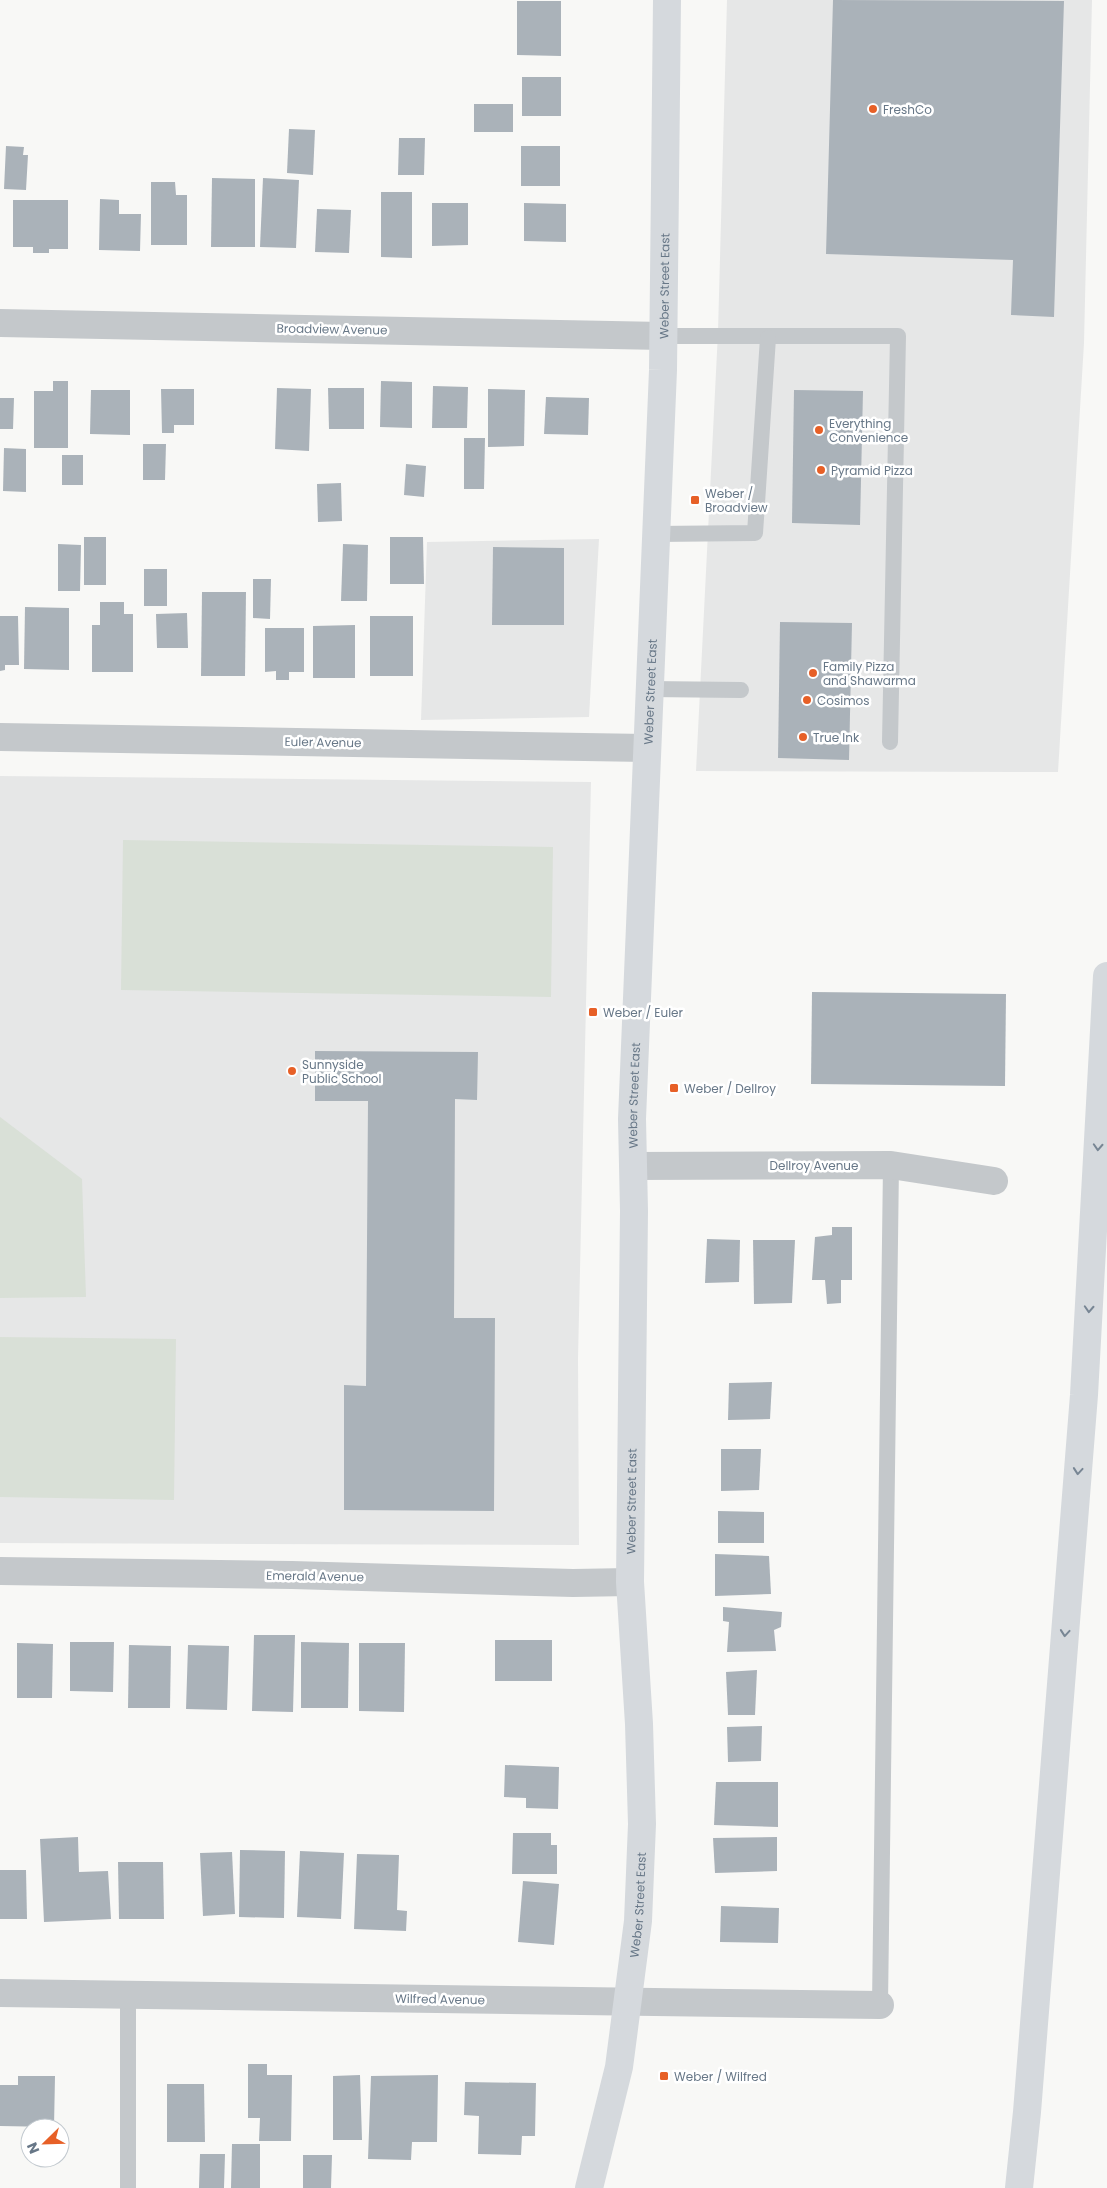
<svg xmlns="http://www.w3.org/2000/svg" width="1107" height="2188" font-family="Poppins,sans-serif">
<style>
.built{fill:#e6e7e7}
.green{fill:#d9e0d7}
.building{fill:#aab2b9}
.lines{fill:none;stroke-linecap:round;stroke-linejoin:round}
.service{stroke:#c4c8cb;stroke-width:16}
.minor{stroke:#c4c8cb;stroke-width:28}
.secondary{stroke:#d5d9dd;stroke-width:28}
.motorway{stroke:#d5d9dd;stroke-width:28}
.oneway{stroke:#788694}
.poi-dot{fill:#e76027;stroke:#fff;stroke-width:2}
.labels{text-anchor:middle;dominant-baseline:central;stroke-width:5;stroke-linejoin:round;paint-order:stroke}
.poi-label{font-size:12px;fill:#677787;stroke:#fff;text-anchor:start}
.street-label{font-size:12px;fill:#677787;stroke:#fff}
</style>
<rect width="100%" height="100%" fill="#f8f8f6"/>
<!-- built -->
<g class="built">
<polygon points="727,0 1092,0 1084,343 1058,772 696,771 718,332"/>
<polygon points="599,539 589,717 421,720 427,542"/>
<polygon points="0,776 591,782 578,1359 579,1545 0,1543"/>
</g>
<!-- green -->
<g class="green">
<polygon points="123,840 553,847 551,997 121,990"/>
<polygon points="0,1117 82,1179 86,1297 0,1298"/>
<polygon points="0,1337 176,1339 174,1500 0,1497"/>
</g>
<!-- building -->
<g class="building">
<polygon points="833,0 1064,1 1054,317 1011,315 1013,260 826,254"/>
<polygon points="517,1 561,1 561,56 517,55"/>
<rect x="522" y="77" width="39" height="39"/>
<rect x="474" y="104" width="39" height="28"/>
<polygon points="289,129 315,130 313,175 287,173"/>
<polygon points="399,138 425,138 424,175 398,175"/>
<polygon points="6,146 24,147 23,155 28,155 26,190 4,189"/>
<rect x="521" y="146" width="39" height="40"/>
<polygon points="212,178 255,179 255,247 211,247"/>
<polygon points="263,178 299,180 296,248 260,247"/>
<polygon points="151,182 175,182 176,195 187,195 187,245 151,245"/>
<polygon points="381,192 412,192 412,258 381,257"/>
<polygon points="100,199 119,200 119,214 141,214 140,251 99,250"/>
<polygon points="13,200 68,200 68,249 49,249 49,253 33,253 33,247 13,247"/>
<polygon points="432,203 468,203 468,245 432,246"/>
<polygon points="524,203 566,204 566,242 524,241"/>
<polygon points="317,209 351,210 349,253 315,252"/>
<polygon points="53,381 68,381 68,448 34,448 34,391 53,391"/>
<polygon points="381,381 412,382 412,428 380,427"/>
<polygon points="433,386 468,387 467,428 432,428"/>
<polygon points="277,388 311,389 309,451 275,449"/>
<polygon points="328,388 364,388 364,429 329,429"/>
<polygon points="161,389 194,389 194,425 174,425 174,433 162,433"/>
<polygon points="488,389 525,390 524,446 488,447"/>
<polygon points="91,390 130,390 130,435 90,434"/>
<polygon points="794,390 863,391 860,525 792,523"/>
<polygon points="546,397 589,398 588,435 544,434"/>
<polygon points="0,398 14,398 13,429 0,429"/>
<polygon points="464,438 485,438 484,489 464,489"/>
<polygon points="143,444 166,444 165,480 143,480"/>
<polygon points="4,448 26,449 26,492 3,491"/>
<rect x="62" y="455" width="21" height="30"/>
<polygon points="406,464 426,466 424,497 404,495"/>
<polygon points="341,483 342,521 318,522 317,484"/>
<rect x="84" y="537" width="22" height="48"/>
<polygon points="390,537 423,537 424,584 390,584"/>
<polygon points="58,544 81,545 80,591 58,591"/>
<polygon points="343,544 368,545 367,601 341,601"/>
<polygon points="493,547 564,548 564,625 492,625"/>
<rect x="144" y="569" width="23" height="37"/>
<polygon points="253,579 271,579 270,619 253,618"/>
<polygon points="202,592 246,592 245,676 201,676"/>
<polygon points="100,602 124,602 124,614 133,614 133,672 92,672 92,625 100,625"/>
<polygon points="25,607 69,608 69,670 24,669"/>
<polygon points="187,613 188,648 157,648 156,614"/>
<polygon points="0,616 18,616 19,665 5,665 5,670 0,671"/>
<rect x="370" y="616" width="43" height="60"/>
<polygon points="780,622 852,623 849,760 778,758"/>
<polygon points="355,625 355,678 313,678 313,626"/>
<polygon points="265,628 304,628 304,672 289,672 289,680 276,680 276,671 265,672"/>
<polygon points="812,992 1006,994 1005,1086 811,1084"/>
<polygon points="315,1051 478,1052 477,1100 455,1099 454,1318 495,1318 494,1511 344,1510 344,1385 366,1386 368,1101 315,1101"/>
<polygon points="832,1227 852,1227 852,1280 841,1280 841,1303 827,1304 825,1280 812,1280 815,1237 832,1235"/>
<polygon points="707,1239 740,1240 739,1282 705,1283"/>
<polygon points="753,1240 795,1240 792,1303 754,1304"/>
<polygon points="772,1382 770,1419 728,1420 729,1383"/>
<polygon points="721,1449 761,1449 759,1490 721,1491"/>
<polygon points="718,1511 764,1512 764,1543 718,1543"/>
<polygon points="715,1554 769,1556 771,1594 715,1596"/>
<polygon points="723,1607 782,1612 781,1627 774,1630 776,1651 727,1652 729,1622 723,1621"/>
<polygon points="254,1635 295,1635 293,1712 252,1711"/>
<rect x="495" y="1640" width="57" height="41"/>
<polygon points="70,1642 114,1642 113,1692 70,1691"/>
<polygon points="301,1642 349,1643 348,1708 301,1708"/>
<polygon points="17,1643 53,1644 52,1698 17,1698"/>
<polygon points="359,1643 405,1643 404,1712 359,1711"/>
<polygon points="129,1645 171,1646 170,1708 128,1708"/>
<polygon points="188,1645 229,1646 227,1710 186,1709"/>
<polygon points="757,1670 755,1715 728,1715 726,1672"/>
<polygon points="762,1726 761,1761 728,1762 727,1727"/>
<polygon points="505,1765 559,1767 558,1809 526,1808 526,1798 504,1797"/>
<polygon points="716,1782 778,1782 778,1827 714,1825"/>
<polygon points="513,1833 551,1833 551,1845 557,1845 557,1874 512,1874"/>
<polygon points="78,1837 79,1872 108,1871 111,1919 44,1922 40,1839"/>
<polygon points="777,1837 777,1871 715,1873 713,1838"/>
<polygon points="240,1850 285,1851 284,1918 239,1917"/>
<polygon points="300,1851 344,1853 341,1919 297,1917"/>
<polygon points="232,1852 235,1914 203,1916 200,1853"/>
<polygon points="357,1854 399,1855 397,1910 407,1911 406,1931 354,1929"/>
<polygon points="118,1862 163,1862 164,1919 119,1919"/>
<polygon points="0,1870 26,1870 27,1919 0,1919"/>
<polygon points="523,1881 559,1884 554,1945 518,1942"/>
<polygon points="721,1906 779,1908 778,1943 720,1942"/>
<polygon points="248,2064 267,2064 267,2075 292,2075 291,2141 259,2141 260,2118 248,2118"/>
<polygon points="360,2075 362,2140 333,2140 333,2076"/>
<polygon points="438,2075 437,2142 412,2142 411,2160 368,2159 371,2076"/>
<polygon points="18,2076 55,2076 54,2127 0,2126 0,2085 18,2085"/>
<polygon points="465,2082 536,2083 535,2136 522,2136 521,2155 478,2154 479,2116 464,2115"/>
<polygon points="167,2084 204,2084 205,2142 167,2142"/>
<polygon points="232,2144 260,2144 260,2188 231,2188"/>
<polygon points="200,2154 225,2154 224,2188 199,2188"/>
<polygon points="303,2155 332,2155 331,2188 303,2188"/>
</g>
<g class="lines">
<!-- service -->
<g class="service">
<polyline points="663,336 898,336 890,742"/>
<polyline points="656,534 755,533 768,338"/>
<polyline points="649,689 741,690"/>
<polyline points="128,1995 128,2188"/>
<polyline points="880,2005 891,1165"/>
</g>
<!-- minor -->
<g class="minor">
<polyline points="0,323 663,336"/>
<polyline points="0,737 646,748"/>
<polyline points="634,1166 891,1165 994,1181"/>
<polyline points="0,1571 292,1575 573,1583 630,1582"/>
<polyline points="0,1993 880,2005"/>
</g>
<!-- secondary -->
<path class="secondary" id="s1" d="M589,2188L619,2067L638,1921L642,1824L639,1724L630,1582L634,1211L632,1119L663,370L667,0"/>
<!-- motorway -->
<polyline class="motorway" points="1019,2188 1027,2112 1084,1395 1107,976"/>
</g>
<!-- one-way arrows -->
<defs><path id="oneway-chevron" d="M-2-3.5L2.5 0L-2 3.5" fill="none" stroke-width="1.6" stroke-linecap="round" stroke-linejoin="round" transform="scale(1.25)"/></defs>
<g class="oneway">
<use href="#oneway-chevron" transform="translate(1098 1147) rotate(93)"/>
<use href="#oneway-chevron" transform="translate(1089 1309) rotate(93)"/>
<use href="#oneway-chevron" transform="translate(1078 1471) rotate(95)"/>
<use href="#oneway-chevron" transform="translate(1065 1633) rotate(95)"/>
</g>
<!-- markers -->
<g class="poi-dot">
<circle cx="873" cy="109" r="5"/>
<circle cx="819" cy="430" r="5"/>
<circle cx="821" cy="470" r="5"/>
<rect x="690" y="495" width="10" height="10" rx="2.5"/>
<circle cx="813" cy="673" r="5"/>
<circle cx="807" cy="700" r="5"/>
<circle cx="803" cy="737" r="5"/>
<rect x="588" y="1007" width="10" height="10" rx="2.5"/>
<circle cx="292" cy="1071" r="5"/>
<rect x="669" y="1083" width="10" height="10" rx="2.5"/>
<rect x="659" y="2071" width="10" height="10" rx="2.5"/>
</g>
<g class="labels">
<!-- poi labels -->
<g class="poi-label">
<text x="883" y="109">FreshCo</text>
<text x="829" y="423">Everything<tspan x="829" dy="14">Convenience</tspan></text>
<text x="831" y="470">Pyramid Pizza</text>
<text x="705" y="493">Weber /<tspan x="705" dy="14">Broadview</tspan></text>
<text x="823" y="666">Family Pizza<tspan x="823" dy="14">and Shawarma</tspan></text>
<text x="817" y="700">Cosimos</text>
<text x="813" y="737">True Ink</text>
<text x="603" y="1012">Weber / Euler</text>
<text x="302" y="1064">Sunnyside<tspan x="302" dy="14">Public School</tspan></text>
<text x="684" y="1088">Weber / Dellroy</text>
<text x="674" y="2076">Weber / Wilfred</text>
</g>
<!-- street labels -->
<g class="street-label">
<text stroke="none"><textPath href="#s1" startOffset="1908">Weber Street East</textPath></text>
<text transform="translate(332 329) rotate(1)">Broadview Avenue</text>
<text stroke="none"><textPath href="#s1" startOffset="1502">Weber Street East</textPath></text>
<text transform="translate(323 742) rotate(1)">Euler Avenue</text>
<text stroke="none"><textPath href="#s1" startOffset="1098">Weber Street East</textPath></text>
<text x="814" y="1165">Dellroy Avenue</text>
<text stroke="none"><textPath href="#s1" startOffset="692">Weber Street East</textPath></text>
<text transform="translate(315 1576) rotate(1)">Emerald Avenue</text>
<text stroke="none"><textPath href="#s1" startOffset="288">Weber Street East</textPath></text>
<text transform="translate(440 1999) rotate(1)">Wilfred Avenue</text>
</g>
</g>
<!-- north arrow -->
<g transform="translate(45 2143) rotate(247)"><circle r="24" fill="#ffffff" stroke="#c2c9cf"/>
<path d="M0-4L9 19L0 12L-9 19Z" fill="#e76027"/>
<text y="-8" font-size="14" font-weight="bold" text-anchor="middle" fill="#677787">N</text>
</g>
</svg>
